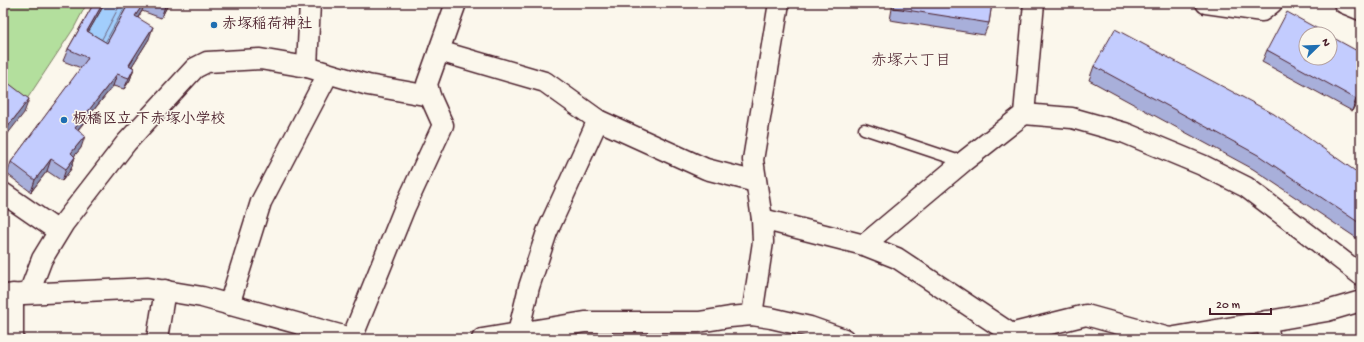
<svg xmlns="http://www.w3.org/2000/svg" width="1364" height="342" font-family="'Gochi Hand','Klee One',sans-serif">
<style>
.green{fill:#b3df9d;stroke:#7e7f64}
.water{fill:#a2cefc;stroke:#7f88a8}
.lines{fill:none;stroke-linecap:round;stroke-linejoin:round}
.shore{stroke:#6d657f;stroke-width:1}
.service-casing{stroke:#4a1f2b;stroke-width:13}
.minor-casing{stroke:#4a1f2b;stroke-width:23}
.service{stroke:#fbf7ec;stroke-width:10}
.minor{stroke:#fbf7ec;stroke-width:20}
.wall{fill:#a8afda;stroke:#4a1f2b}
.shaded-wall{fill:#888fb2;stroke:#4a1f2b}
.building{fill:#c3ccfe;stroke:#4a1f2b}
.poi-dot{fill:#1f6fb2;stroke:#fbf7ec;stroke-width:1.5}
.labels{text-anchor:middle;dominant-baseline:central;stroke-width:3;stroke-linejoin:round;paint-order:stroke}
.poi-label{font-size:15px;font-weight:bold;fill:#4a1f2b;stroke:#fbf7ec;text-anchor:start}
.neighbourhood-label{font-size:16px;fill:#4a1f2b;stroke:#fbf7ec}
</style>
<rect width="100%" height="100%" fill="#fbf7ec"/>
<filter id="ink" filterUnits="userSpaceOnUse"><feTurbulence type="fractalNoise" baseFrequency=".025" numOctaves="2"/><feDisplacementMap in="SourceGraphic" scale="8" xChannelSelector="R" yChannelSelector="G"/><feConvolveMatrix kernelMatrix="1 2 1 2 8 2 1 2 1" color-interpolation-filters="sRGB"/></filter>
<g filter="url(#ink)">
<!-- green -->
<polygon class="green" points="3,3 87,3 74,28 25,102 3,84"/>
<!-- water -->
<polygon class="water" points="105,3 132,3 103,55 82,43"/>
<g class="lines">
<!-- shore -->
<g class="shore">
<polyline points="102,39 121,3"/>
<polyline points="106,41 127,3"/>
</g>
<defs>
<polyline id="service" points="864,129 963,162"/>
<g id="minor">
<polyline points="1206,3 1262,11 1272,3"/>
<polyline points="1344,3 1361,10"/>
<polyline points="439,51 545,82 598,120 706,169 756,182"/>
<polyline points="307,67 310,3"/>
<polyline points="1024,114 1072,118 1125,133 1202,165 1246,187 1308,234 1361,275"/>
<polyline points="3,193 58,231"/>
<polyline points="762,219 864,245 897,258 1013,335"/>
<polyline points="864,245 963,162 1024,114 1034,3"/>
<polyline points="29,293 42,259 64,223 126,143 195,68 207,62 260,59 307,67 368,85 430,96"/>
<polyline points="3,295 148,288 202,297 354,339"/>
<polyline points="229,305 261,202 328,74"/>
<polyline points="752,315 763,242 762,219 753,160 779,3"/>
<polyline points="1266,321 1270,339"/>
<polyline points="518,333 529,287 547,232 598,120"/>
<polyline points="352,338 405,207 443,125 430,96 427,84 456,3"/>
<polyline points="13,339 13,294"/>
<polyline points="157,339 165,290"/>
<polyline points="482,339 585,322 699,322 730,317 752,315 771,318 810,327 844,339"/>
<polyline points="1007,339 1018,332 1086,315 1169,338 1327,311 1361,301"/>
</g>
</defs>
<!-- service casing -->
<use href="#service" class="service-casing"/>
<!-- minor casing -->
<use href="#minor" class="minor-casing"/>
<!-- service -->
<use href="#service" class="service"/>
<!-- minor -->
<use href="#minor" class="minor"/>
</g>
<!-- wall -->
<g class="wall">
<polygon points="94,3 105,3 88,32 107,43 129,3 169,3 161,18 142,11 138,18 149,39 132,66 134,68 130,80 124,89 113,86 78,130 81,148 74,156 75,157 71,169 62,181 47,171 31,192 7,174 11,162 81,68 63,61 68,49"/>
<polygon points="893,3 992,3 989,23 984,35 890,20"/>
<polygon points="1267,50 1361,94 1352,111 1262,62"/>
<polygon points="1094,66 1361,175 1361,241 1253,169 1089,80"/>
</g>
<!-- shaded-wall -->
<g class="shaded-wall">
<polygon points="103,3 105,3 82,43 87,31"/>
<polygon points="144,3 145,3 142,11 131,28 135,16"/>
<polygon points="167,3 169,3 161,18 165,6"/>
<polygon points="153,27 149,39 125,77 129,65"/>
<polygon points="134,68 130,80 124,89 129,78"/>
<polygon points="117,74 113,86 70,139 75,128"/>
<polygon points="1361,90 1361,94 1352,111 1356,99"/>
<polygon points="29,99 24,113 3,140 3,133"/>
<polygon points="85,136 81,148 67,165 71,153"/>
<polygon points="75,157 71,169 62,181 66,169"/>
<polygon points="51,159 47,171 31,192 35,180"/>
</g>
<!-- building -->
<g class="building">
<polygon points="94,3 103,3 87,31 107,43 129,3 144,3 135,16 153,27 129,65 134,68 129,78 117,74 75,128 85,136 71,153 75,157 66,169 51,159 35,180 11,162 88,58 68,49"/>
<polygon points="156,3 167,3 165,6"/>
<polygon points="895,3 992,3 989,23 894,8"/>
<polygon points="1287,12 1327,34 1306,34 1306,58 1330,58 1330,36 1361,53 1361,90 1356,99 1267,50"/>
<polygon points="1115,29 1274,114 1361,175 1361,224 1258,155 1094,66"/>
<polygon points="3,79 29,99 3,133"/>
</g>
</g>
<!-- markers -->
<g class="poi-dot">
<circle cx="214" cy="25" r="4"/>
<circle cx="64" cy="120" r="4"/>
</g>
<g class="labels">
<!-- poi labels -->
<g class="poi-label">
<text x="222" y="25">赤塚稲荷神社</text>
<text x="72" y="120">板橋区立 下赤塚小学校</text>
</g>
<!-- neighbourhood labels -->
<g class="neighbourhood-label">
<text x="911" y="62">赤塚六丁目</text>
</g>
</g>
<!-- margin -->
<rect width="1364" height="342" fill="none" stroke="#fbf7ec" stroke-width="16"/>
<rect x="8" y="8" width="1348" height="326" fill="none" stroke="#4a1f2b" stroke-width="1.5" filter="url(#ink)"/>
<!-- north arrow -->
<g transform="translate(1318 46) rotate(67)"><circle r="19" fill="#fbf7ec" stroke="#b4a19f"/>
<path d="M0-3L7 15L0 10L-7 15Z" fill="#1f6fb2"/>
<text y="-6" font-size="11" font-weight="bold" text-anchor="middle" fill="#4a1f2b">N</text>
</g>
<!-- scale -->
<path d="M1210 308v6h61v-6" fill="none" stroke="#4a1f2b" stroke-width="2"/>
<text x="1216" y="308" font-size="12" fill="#4a1f2b" stroke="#fbf7ec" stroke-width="3" paint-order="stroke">20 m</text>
</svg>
